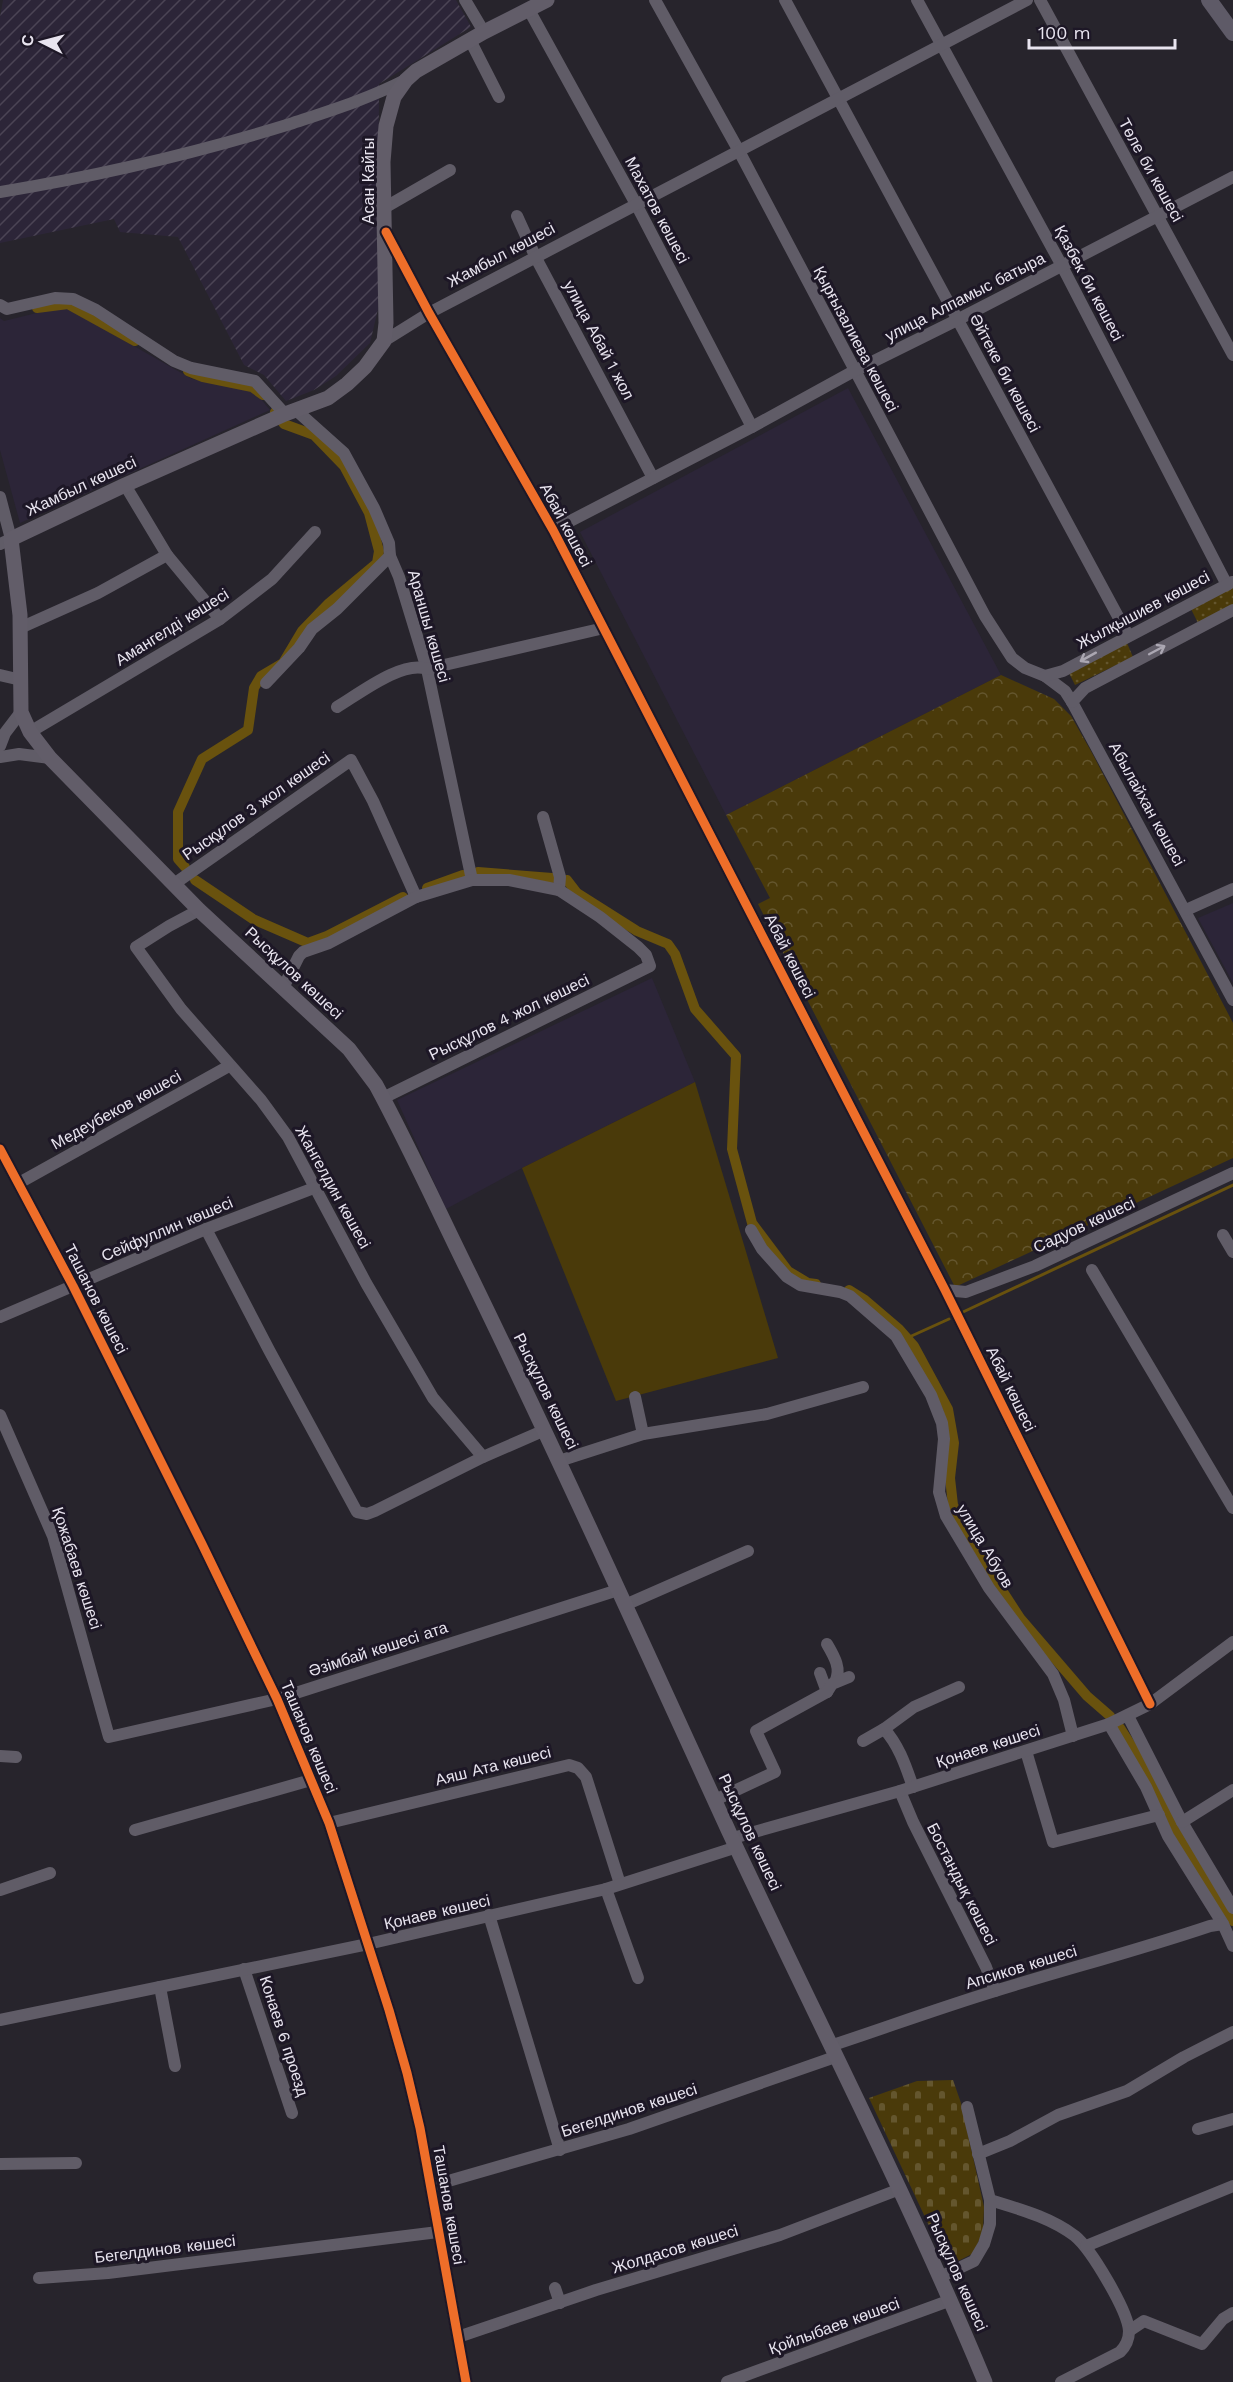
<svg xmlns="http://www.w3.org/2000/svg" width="1233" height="2382" font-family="'Work Sans',sans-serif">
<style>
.built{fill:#2c2538}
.industrial{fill:url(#industrial-furrows)}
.grass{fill:url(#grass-dots)}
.cemetery{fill:url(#cemetery-stones)}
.park{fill:url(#park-crowns)}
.garden{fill:#4a3a0a}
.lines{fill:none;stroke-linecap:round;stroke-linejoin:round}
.stream{stroke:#69520e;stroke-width:3}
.canal{stroke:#69520e;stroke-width:10}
.minor{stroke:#605c67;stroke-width:12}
.major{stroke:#625d69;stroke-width:15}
.highway{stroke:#5e5a67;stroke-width:16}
.cycleway-casing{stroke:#1d1726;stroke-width:13}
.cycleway{stroke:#ee6e29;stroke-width:9}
.oneway{stroke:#aba7b2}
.labels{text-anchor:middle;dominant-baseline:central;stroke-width:6;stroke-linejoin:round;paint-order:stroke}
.street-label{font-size:16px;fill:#e8e4ef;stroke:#1d1726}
</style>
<defs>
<pattern id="industrial-furrows" width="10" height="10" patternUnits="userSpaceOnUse" patternTransform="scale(1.5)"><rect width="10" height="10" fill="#2c2538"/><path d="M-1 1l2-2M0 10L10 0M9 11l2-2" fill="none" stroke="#4b4455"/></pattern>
<pattern id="grass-dots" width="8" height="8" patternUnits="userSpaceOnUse" patternTransform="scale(1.5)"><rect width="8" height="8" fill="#4a3a0a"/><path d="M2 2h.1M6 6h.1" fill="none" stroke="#64562e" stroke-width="1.8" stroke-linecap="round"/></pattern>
<pattern id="cemetery-stones" width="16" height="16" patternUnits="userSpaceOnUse" patternTransform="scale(1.5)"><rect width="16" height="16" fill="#4a3a0a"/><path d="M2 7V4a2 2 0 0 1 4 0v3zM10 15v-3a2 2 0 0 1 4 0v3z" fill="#64562e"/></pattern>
<pattern id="park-crowns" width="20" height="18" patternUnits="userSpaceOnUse" patternTransform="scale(1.5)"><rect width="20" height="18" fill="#4a3a0a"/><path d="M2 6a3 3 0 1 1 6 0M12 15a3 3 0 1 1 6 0" fill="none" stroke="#64562e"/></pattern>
</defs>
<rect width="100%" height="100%" fill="#27242c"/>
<!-- built -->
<g class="built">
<polygon points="61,307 74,312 192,379 255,392 270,410 20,523 0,450 0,318 4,321"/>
<polygon points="848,388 1001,675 726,815 580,532"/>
<polygon points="1233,903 1233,983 1198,918"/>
<polygon points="652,978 695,1082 522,1168 446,1209 397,1100"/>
</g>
<!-- industrial -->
<polygon class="industrial" points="3,0 456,0 471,27 379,84 378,309 370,343 336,376 314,390 286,401 264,375 244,365 178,237 120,232 114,219 0,243 0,17"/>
<!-- grass -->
<g class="grass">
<polygon points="1233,587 1233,605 1198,623 1191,609"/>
<polygon points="1127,643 1133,657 1075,685 1069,673"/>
</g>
<!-- cemetery -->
<polygon class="cemetery" points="953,2080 961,2103 984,2207 983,2230 974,2253 948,2266 869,2098 917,2081"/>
<!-- park -->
<polygon class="park" points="1001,675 1054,699 1071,716 1092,753 1233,1023 1233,1158 955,1287 758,904 770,898 726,815"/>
<!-- garden -->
<polygon class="garden" points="695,1082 778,1358 616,1401 522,1168"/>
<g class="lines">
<!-- stream -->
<g class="stream">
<polyline points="963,1312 1233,1185"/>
<polyline points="907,1338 949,1319"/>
</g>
<!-- canal -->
<g class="canal">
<polyline points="37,308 68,304 135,341"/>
<polyline points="188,371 203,377 252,387 263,395"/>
<polyline points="185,867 178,859 178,812 202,759 248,730 254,688 261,676 283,663 302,631 329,603 377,563 379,551 369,513 344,466 314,435 284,424 275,412"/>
<polyline points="478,872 552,878"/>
<polyline points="195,880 253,919 308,943 327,936 403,897"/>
<polyline points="567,880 577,893 637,931 668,944 675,954 695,1009 736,1056 732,1149 752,1223 788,1271 808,1283 816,1284"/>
<polyline points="427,888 463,875"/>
<polyline points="849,1290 865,1300 899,1329 914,1346 948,1409 954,1443 950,1478 953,1505 972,1544 1020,1618 1087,1696 1110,1716"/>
<polyline points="1120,1728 1155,1783 1180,1837 1233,1921"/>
</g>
<!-- minor -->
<g class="minor">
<polyline points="465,0 484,32"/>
<polyline points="655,0 739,151 985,616 1012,658 1025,668 1045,676 1065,691 1072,702 1233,1000"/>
<polyline points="785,0 1128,635"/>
<polyline points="917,0 1062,266 1227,585"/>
<polyline points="1040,0 1233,355"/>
<polyline points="529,10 636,204 752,427"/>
<polyline points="470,40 499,97"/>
<path d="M0,192C97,176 196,153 290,124C329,111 368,99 405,80"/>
<polyline points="384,208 450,170"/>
<polyline points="517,216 536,258 653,478"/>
<polyline points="386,232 429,313 553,530 945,1290 1150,1704"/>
<polyline points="0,305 7,309 55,298 73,299 96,310 174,361 191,368 255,381 285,414"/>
<polyline points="384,341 429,313 1027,0"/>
<polyline points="297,411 344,453 374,508 389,543 390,556 399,577 427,669 472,880"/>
<polyline points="125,485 167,555 220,619"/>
<polyline points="0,497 11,539 0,544"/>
<polyline points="553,530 752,427 854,371 957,320 1233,177"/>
<polyline points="20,628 98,593 167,555"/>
<polyline points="0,675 21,680"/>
<polyline points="1045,676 1063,671 1232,582"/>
<polyline points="266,683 299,648 312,629 337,609 390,556"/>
<polyline points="1072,702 1085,688 1233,610"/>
<path d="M337,707C359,694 402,660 427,669L604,628"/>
<polyline points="30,732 220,619 272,579 315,532"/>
<polyline points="0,746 5,733 21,712"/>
<polyline points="0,757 19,754 50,758"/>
<polyline points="543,817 560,877 559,890"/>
<polyline points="174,884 351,760 373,801 416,897"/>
<polyline points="199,910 169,926 136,947 181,1009 261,1100 288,1137 366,1283 433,1398 483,1457"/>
<polyline points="1186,910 1233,889"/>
<polyline points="284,986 299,956 303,952 329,943 416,897 472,880 509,880 559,890 600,917 638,947 646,955 650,966 383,1098"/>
<polyline points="0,1149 73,1286 202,1544 277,1699 329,1823 389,2010 407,2073 420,2128 466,2382"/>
<polyline points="19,1183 229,1066"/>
<polyline points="206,1229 269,1350 357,1512 367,1514 375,1511 483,1457 545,1430"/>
<polyline points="751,1230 762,1249 787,1277 800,1285 840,1292 850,1296 896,1336 931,1395 942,1423 944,1439 939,1492 946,1516 989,1588 1053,1674 1064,1700 1073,1736"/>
<polyline points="1223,1235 1233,1252"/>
<polyline points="1092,1270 1233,1508"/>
<polyline points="945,1290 966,1292 1035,1266 1233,1173"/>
<polyline points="0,1317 206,1229 314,1188"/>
<polyline points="635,1397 643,1434"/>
<polyline points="0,1415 53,1536 109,1737 277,1699 618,1590"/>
<polyline points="559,1461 643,1434 767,1414 863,1387"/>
<polyline points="625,1605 748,1551"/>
<path d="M827,1644C834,1656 842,1669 835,1682"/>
<polyline points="820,1673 827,1692"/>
<polyline points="1128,1716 1182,1822 1233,1908"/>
<polyline points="1109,1724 1146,1787 1168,1836 1223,1924 1233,1946"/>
<path d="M884,1729C899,1745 906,1767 913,1787"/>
<polyline points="863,1741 884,1729 914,1707 959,1687"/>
<polyline points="1026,1751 1053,1842 1159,1815"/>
<polyline points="0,1756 16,1757"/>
<polyline points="900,1791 913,1822 986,1967 995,1991"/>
<polyline points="715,1800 775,1772 756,1731 827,1692 832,1684 849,1677"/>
<polyline points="1182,1822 1233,1790"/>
<polyline points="329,1823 569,1765 578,1768 586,1777 620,1884"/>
<polyline points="135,1830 311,1780"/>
<polyline points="733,1838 900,1791 1109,1724 1150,1704 1233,1642"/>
<polyline points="606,1889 638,1978"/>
<polyline points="0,1890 50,1873"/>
<polyline points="489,1915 560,2150"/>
<polyline points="244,1969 292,2113"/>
<polyline points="160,1987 175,2066"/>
<polyline points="0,2020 368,1944 606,1889 737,1847"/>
<path d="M830,2046C885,2028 939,2008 995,1991C1066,1969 1139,1950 1210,1926L1223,1924"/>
<polyline points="1198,2129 1233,2119"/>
<polyline points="978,2154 1010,2141 1058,2115 1127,2091 1184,2057 1233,2032"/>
<polyline points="0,2164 76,2163"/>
<polyline points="431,2186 629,2129 835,2057"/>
<path d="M990,2200C1019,2209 1050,2217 1075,2236C1091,2249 1128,2311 1129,2331C1129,2339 1125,2347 1120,2352L1061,2382"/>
<polyline points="1086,2246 1233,2186"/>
<polyline points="940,2277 974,2261 984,2244 990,2224 990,2200 967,2107"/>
<polyline points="39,2278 108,2273 438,2232"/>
<polyline points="555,2288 560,2303"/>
<polyline points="1129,2331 1144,2321 1202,2344 1223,2319 1233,2313"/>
<polyline points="458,2337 596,2290 780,2235 900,2189"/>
<polyline points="727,2382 951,2300"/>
</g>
<!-- major -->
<path class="major" d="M547,0L484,32L416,71L406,80L394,97L386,126L383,162L386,323L384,341L365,367L347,384L328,398L285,414L125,485L11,539L20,615L21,712L30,732L50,758L199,910L349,1049L376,1085C409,1146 438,1210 469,1273C559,1458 644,1646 730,1834C815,2017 908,2196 985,2382"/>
<!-- highway -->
<polyline class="highway" points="1209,0 1233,33"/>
<defs>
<g id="cycleway">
<polyline points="386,232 429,313 553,530 945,1290 1150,1704"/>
<polyline points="0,1149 73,1286 202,1544 277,1699 329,1823 389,2010 407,2073 420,2128 466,2382"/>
</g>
</defs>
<!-- cycleway casing -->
<use href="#cycleway" class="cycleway-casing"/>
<!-- cycleway -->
<use href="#cycleway" class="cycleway"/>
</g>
<!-- one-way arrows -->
<defs><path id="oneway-shaft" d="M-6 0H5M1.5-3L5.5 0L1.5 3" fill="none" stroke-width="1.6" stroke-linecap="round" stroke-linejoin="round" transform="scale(1.5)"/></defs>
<g class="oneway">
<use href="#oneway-shaft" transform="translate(1157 650) rotate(-28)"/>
<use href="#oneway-shaft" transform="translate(1088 657) rotate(151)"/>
</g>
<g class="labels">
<!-- street labels -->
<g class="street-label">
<text transform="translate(1151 170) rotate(61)">Төле би көшесі</text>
<text transform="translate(368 181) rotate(-90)">Асан Кайгы</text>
<text transform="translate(657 210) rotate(62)">Махатов көшесі</text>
<text transform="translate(501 255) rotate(-28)">Жамбыл көшесі</text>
<text transform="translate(1089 283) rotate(62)">Қазбек би көшесі</text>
<text transform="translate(965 297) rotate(-27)">улица Алпамыс батыра</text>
<text transform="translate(856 339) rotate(62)">Қырғызалиева көшесі</text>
<text transform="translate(599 340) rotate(62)">улица Абай 1 жол</text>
<text transform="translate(1005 373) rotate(62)">Әйтеке би көшесі</text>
<text transform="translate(81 486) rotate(-25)">Жамбыл көшесі</text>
<text transform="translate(566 525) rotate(62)">Абай көшесі</text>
<text transform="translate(1143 610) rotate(-28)">Жылқышиев көшесі</text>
<text transform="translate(429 626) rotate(74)">Араншы көшесі</text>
<text transform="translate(172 627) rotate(-32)">Амангелді көшесі</text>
<text transform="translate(1147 804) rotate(61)">Абылайхан көшесі</text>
<text transform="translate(256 806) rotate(-35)">Рысқұлов 3 жол көшесі</text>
<text transform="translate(790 956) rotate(63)">Абай көшесі</text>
<text transform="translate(294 973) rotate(43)">Рысқұлов көшесі</text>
<text transform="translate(509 1017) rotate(-26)">Рысқұлов 4 жол көшесі</text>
<text transform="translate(116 1110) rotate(-29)">Медеубеков көшесі</text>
<text transform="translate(333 1187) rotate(61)">Жангелдин көшесі</text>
<text transform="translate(1084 1225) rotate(-25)">Садуов көшесі</text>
<text transform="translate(167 1229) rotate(-23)">Сейфуллин көшесі</text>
<text transform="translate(96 1299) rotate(63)">Ташанов көшесі</text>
<text transform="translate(1011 1389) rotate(64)">Абай көшесі</text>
<text transform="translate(546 1391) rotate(64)">Рысқұлов көшесі</text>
<text transform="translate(985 1546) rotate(59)">улица Абуов</text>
<text transform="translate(77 1568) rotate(72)">Қожабаев көшесі</text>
<text transform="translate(378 1649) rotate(-18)">Әзімбай көшесі ата</text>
<text transform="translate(309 1737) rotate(67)">Ташанов көшесі</text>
<text transform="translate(988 1746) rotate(-18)">Қонаев көшесі</text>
<text transform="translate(493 1766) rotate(-14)">Аяш Ата көшесі</text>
<text transform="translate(750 1832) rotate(65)">Рысқұлов көшесі</text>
<text transform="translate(962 1884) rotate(63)">Бостандық көшесі</text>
<text transform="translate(437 1912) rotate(-13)">Қонаев көшесі</text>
<text transform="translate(1021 1967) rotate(-17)">Апсиков көшесі</text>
<text transform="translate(284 2036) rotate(72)">Конаев 6 проезд</text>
<text transform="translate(629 2110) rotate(-18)">Бегелдинов көшесі</text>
<text transform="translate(449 2205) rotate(80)">Ташанов көшесі</text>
<text transform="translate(165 2249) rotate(-7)">Бегелдинов көшесі</text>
<text transform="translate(675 2249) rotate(-17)">Жолдасов көшесі</text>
<text transform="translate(957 2272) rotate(66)">Рысқұлов көшесі</text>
<text transform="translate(834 2326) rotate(-20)">Қойлыбаев көшесі</text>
</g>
</g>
<!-- north arrow -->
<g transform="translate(42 42) rotate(276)" stroke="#1d1726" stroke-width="4.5" paint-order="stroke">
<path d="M0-4.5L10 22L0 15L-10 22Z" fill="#e8e4ef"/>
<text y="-9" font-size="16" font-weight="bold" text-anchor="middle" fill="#e8e4ef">С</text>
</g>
<!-- scale -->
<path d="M1029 39v9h146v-9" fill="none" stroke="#e8e4ef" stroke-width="3"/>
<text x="1038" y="39" font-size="18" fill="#e8e4ef" stroke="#1d1726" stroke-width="4.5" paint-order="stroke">100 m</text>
</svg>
